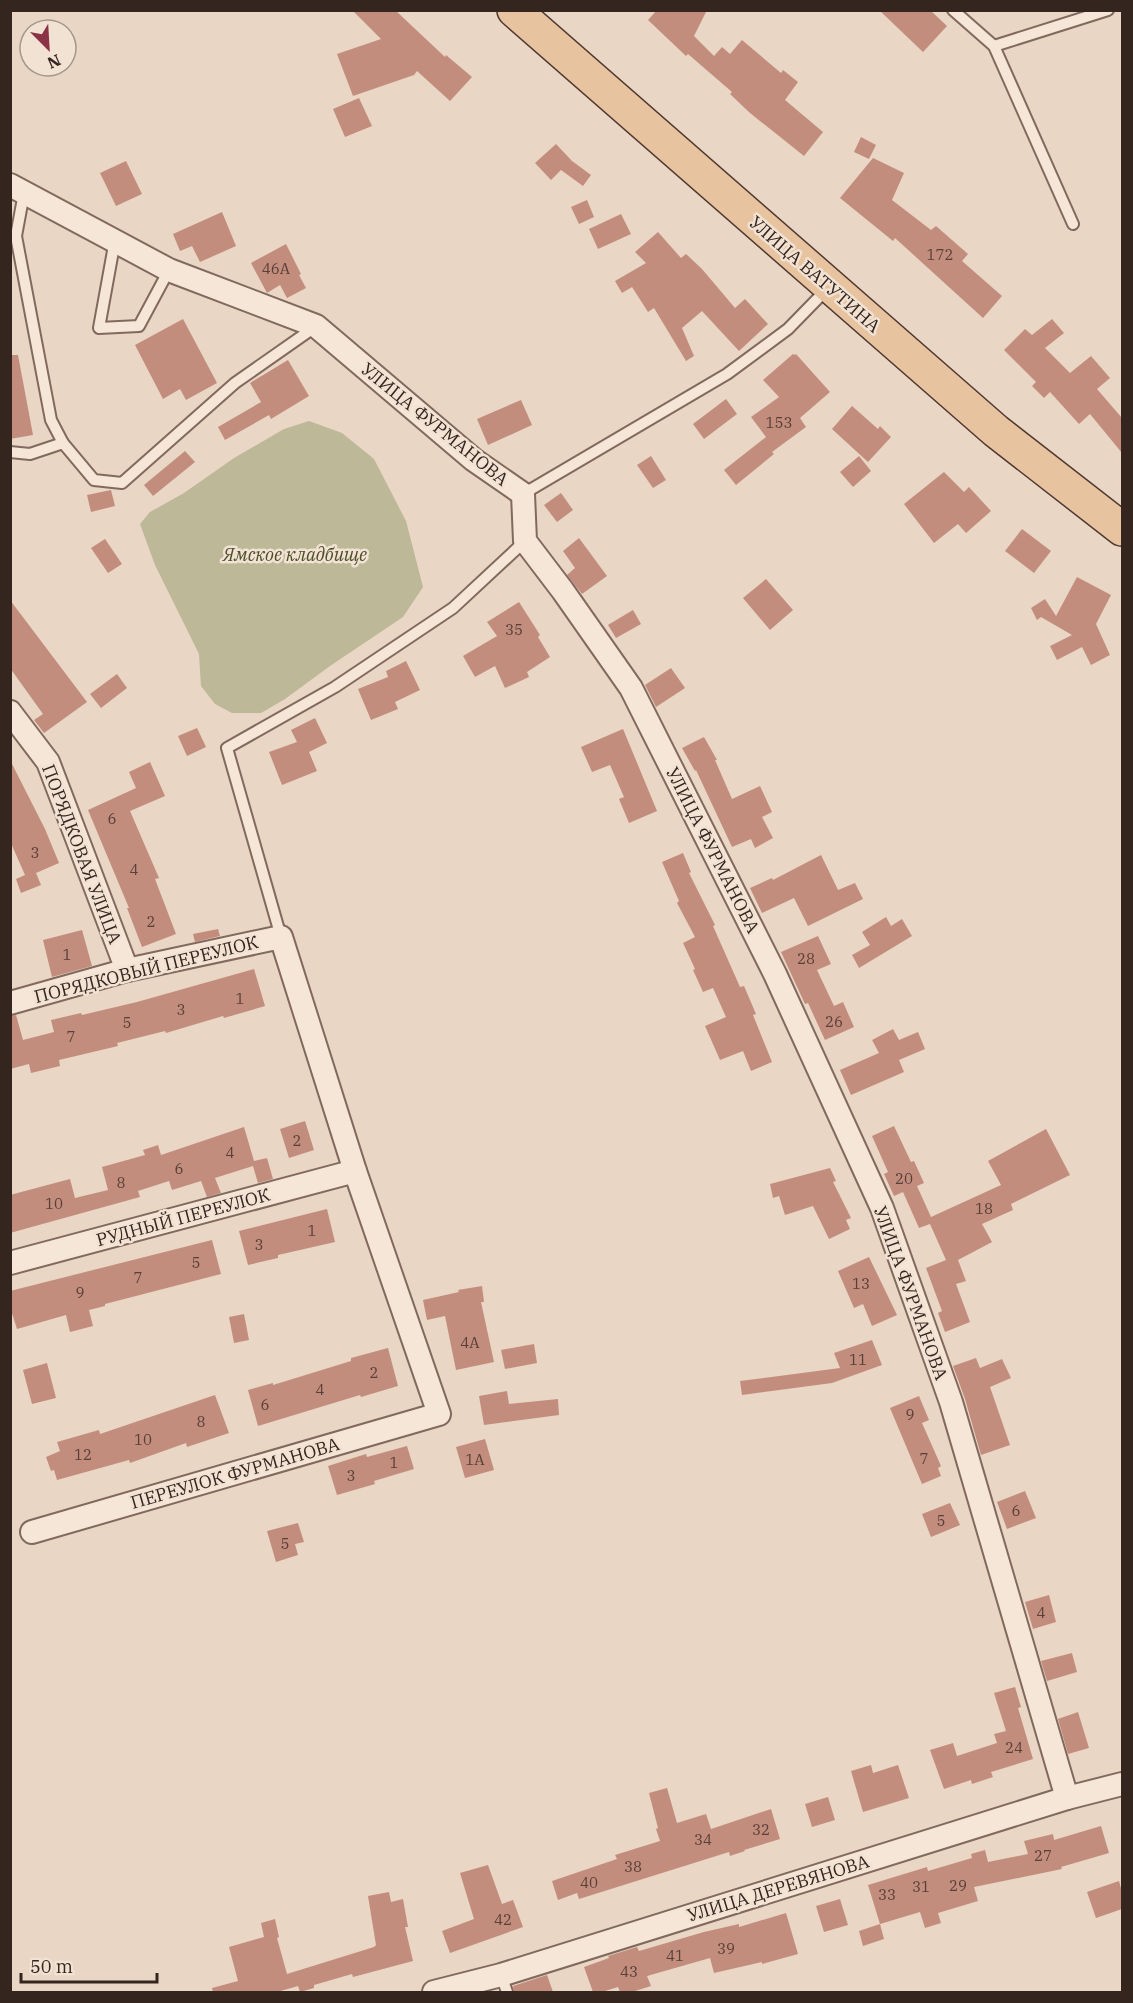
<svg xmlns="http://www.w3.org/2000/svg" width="1133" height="2003" font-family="'IBM Plex Serif',serif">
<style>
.cemetery{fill:#bcb898}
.building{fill:#c38d7e}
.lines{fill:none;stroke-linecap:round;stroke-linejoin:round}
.lane-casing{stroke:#82695d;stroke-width:14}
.street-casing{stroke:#82695d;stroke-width:26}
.primary-casing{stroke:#503931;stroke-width:36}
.lane{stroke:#f5e6d7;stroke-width:10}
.street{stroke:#f5e6d7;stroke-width:22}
.primary{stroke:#e8c3a0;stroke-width:33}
.labels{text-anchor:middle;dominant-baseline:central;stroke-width:5;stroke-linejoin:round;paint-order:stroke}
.number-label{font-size:15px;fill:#583f37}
.street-label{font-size:18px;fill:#34251f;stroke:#f1e2d3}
.park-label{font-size:18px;font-style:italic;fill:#4c4e28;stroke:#f1e2d3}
</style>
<rect width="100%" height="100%" fill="#e9d6c5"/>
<!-- cemetery -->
<polygon class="cemetery" points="309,421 342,433 374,459 406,521 423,587 403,617 330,666 285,699 261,713 232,713 215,704 201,686 199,654 155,565 140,524 150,512 184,493 234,458 284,429"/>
<!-- building -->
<g class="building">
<polygon points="352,10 395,10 445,57 446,55 472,77 450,101 417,71 414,75 353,96 337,54 381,39"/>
<polygon points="657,10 707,10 694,36 714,56 722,47 730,54 742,40 781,73 783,70 798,82 785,100 823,132 804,156 750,113 730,94 732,92 688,54 686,56 648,20"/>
<polygon points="879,10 930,10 947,26 923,52"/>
<polygon points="359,98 372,126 345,137 333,109"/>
<polygon points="861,137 876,145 869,159 854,152"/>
<polygon points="556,144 572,161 591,175 583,186 561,170 551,180 535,163"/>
<polygon points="873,158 904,173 892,200 931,230 936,226 968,254 962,261 1002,296 983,318 895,238 893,241 840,198"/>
<polygon points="126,161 142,194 116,206 100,173"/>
<polygon points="587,200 594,217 579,224 571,207"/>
<polygon points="222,212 236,246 200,262 192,246 180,251 173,234"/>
<polygon points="621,214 631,234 598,249 589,229"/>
<polygon points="658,232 681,258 686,254 702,269 735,308 745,299 768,324 739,351 702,311 682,328 694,356 686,361 654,308 648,312 632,287 622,293 615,281 646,263 635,252"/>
<polygon points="286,244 301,274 299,275 306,288 287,298 280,285 267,293 251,263"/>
<polygon points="183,319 217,383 186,400 180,389 163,399 135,345"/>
<polygon points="1052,319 1064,333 1045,348 1070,373 1091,356 1110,378 1097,389 1122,418 1122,453 1090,414 1079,424 1050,392 1044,398 1032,386 1036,382 1004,350 1025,329 1032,335"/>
<polygon points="793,354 795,355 796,354 830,392 800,418 806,427 772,452 774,454 736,485 724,470 766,437 751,417 779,397 763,380"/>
<polygon points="10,355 18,355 33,435 10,439"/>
<polygon points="288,360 309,396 271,419 269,415 225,440 218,427 261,402 250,383"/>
<polygon points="726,399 737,414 704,439 693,424"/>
<polygon points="521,400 532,425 488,445 477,419"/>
<polygon points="852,406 878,429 880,426 891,437 868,462 832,429"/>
<polygon points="185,451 195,462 153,496 144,485"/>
<polygon points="651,456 666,480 653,488 637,465"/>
<polygon points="859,456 871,471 853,487 840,472"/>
<polygon points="944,472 964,492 969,487 991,511 966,533 958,524 934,543 904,504"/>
<polygon points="111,490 115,506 91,512 87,495"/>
<polygon points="561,493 573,510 557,522 544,505"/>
<polygon points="1022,529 1051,551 1034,573 1005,551"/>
<polygon points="579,538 607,576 582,594 567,575 575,568 563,551"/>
<polygon points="105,539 122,564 108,573 91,548"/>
<polygon points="1077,577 1111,595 1096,624 1110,655 1091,665 1082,647 1057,660 1050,646 1072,635 1041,617 1037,620 1031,608 1045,599 1056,616"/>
<polygon points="766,579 793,610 770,630 743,598"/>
<polygon points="10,600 87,702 44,733 34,720 43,714 10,668"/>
<polygon points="519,602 540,635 538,637 550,657 527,672 529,677 505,688 495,666 475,677 463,656 497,636 487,622"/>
<polygon points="633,610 641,624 616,638 608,625"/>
<polygon points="406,661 420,690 395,702 398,709 371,720 358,689 388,677 386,671"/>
<polygon points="671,668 685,688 656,707 645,685"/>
<polygon points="117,674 127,688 101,708 90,694"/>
<polygon points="315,718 327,743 309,752 317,771 282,785 269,752 297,742 291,730"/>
<polygon points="197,728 206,747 187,756 178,736"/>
<polygon points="623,729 657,811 629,823 619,799 624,797 610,765 592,772 581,747"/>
<polygon points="704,737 717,760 715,760 732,799 760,786 772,812 762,817 773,838 755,848 751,839 732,847 696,770 695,771 682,748"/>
<polygon points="10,760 45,829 59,863 36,873 41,885 21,893 16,879 25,875 10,841"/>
<polygon points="150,762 165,796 130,811 159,878 155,879 176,934 142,947 127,908 129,908 88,810 136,788 129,772"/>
<polygon points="683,853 691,872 689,873 715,925 713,926 740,987 744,986 756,1014 753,1015 772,1062 751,1071 743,1051 720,1060 705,1026 726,1017 713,988 703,992 693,970 695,969 683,943 695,937 677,903 679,901 662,862"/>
<polygon points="821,855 838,890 855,883 863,899 808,926 794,898 762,913 750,888 772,878 773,880"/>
<polygon points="886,917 891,926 902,919 912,936 859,968 852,955 870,945 862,932"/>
<polygon points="218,929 220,936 195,942 193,934"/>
<polygon points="82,930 92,966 52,977 43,940"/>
<polygon points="818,936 831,964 817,970 834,1006 843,1002 854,1027 825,1040 808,1003 805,1004 781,952"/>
<polygon points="254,969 265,1006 224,1018 223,1016 166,1033 165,1031 117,1043 118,1046 59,1060 60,1066 31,1073 29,1064 10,1069 10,1016 16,1015 23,1040 54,1032 51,1020 81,1013 82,1015 137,1002"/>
<polygon points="893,1029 899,1040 918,1032 925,1049 899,1060 904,1072 851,1095 840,1070 879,1053 872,1040"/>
<polygon points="305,1121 314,1150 289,1158 280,1129"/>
<polygon points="894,1126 911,1162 914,1161 924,1183 917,1186 931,1217 1001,1185 988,1161 1046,1129 1070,1175 1011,1204 1013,1210 982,1224 992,1242 958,1260 966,1281 956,1284 970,1322 945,1332 938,1313 942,1311 926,1268 946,1260 930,1224 919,1228 903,1192 894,1196 884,1174 888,1172 872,1136"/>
<polygon points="244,1127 254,1161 267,1158 273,1179 258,1183 253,1166 215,1178 221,1193 207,1197 201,1181 172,1190 169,1181 138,1191 140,1197 10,1233 10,1195 70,1179 75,1198 108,1190 102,1167 145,1155 143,1150 158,1145 161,1155"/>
<polygon points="830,1168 836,1181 833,1182 851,1218 846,1220 850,1229 829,1239 813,1206 785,1215 779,1196 773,1198 770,1184"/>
<polygon points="327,1209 335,1242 278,1255 278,1258 248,1265 239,1231"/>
<polygon points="212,1240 221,1274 105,1304 105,1306 89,1310 93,1326 70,1332 66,1315 17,1329 10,1307 10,1291"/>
<polygon points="869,1257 897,1315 872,1326 863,1304 854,1308 838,1271"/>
<polygon points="482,1286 484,1302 481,1302 494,1362 456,1370 445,1316 427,1320 423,1300 459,1292 458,1290"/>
<polygon points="244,1314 249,1340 234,1343 229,1317"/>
<polygon points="872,1340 882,1365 832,1383 742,1395 740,1381 840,1368 834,1353"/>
<polygon points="534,1344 537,1363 505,1369 501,1350"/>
<polygon points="388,1348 398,1386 361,1397 360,1395 258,1426 248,1390 273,1383 273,1385 351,1361 351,1358"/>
<polygon points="976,1358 980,1368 1002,1359 1011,1378 990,1387 1010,1445 981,1455 965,1399 953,1366"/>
<polygon points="47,1363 56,1398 32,1404 23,1370"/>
<polygon points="507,1391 509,1404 558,1399 559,1415 484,1425 479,1396"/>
<polygon points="215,1395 229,1433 187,1447 186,1443 130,1463 129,1460 57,1480 54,1470 51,1471 46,1457 60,1451 57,1442 99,1430 100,1434"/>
<polygon points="919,1396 929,1420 922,1423 941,1466 938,1468 941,1476 922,1484 890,1408"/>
<polygon points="485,1439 494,1470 465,1478 456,1447"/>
<polygon points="407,1446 414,1469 374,1481 375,1484 337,1495 328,1466 366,1454 367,1457"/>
<polygon points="1025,1491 1036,1518 1007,1529 997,1502"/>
<polygon points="950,1503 960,1525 931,1537 922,1514"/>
<polygon points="298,1523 304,1542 295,1544 298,1555 276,1562 267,1531"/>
<polygon points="1049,1595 1056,1622 1033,1629 1025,1602"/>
<polygon points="1072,1653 1077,1672 1047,1681 1041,1661"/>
<polygon points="1015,1687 1021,1707 1018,1708 1033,1759 991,1772 993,1777 972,1784 971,1780 944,1789 930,1750 953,1743 957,1756 997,1743 994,1734 1006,1731 994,1693"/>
<polygon points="1078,1712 1089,1748 1068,1754 1058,1719"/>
<polygon points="871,1765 873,1773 898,1765 909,1798 863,1812 851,1771"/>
<polygon points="667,1788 677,1823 706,1814 711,1829 771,1809 780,1839 744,1850 745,1851 730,1856 729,1852 579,1899 577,1893 558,1900 552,1881 617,1859 615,1855 660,1841 656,1829 658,1828 649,1793"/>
<polygon points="828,1797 835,1820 812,1827 805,1804"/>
<polygon points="1101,1826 1109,1853 1061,1867 1062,1869 974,1887 978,1901 938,1913 941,1923 925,1928 920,1912 880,1924 868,1885 927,1867 928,1871 972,1858 971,1854 985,1850 988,1862 1028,1854 1024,1841 1053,1834 1054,1840"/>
<polygon points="488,1865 502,1904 513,1900 523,1927 450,1953 442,1931 474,1919 460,1873"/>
<polygon points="1119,1881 1122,1892 1122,1909 1096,1918 1087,1892"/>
<polygon points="389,1892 391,1902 403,1899 408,1927 405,1927 413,1961 353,1977 352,1974 314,1985 314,1988 300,1992 298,1986 277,1992 213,1992 212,1988 238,1981 229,1947 264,1937 261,1923 275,1919 279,1937 277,1938 287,1974 374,1947 376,1945 368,1896"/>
<polygon points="840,1899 848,1925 824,1932 816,1906"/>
<polygon points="786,1913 798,1954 762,1964 762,1962 714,1973 710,1958 647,1976 651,1986 632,1992 620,1992 618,1987 602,1992 593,1992 584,1967 609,1958 608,1956 637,1947 639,1951 704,1932 739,1924 739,1927"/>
<polygon points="880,1924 884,1939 863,1946 859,1931"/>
<polygon points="547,1975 553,1992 514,1992 513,1986"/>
</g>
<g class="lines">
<defs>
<g id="lane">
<polyline points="953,10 994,46 1073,224"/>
<polyline points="994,46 1108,10"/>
<polyline points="24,193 16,236 51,420 63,443 94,480 122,483 235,383 315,327"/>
<polyline points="115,240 99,328 139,326 169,270"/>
<polyline points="10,452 30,454 63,443"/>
<polyline points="523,494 727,374 788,329 827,289"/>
<polyline points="281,937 227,748 335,687 453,608 525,541"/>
<polyline points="501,1975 507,1992"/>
</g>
<g id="street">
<polyline points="10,185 169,270 316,326 474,460 523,494 525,541 563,591 631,688 775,974 882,1208 951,1402 1067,1798"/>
<polyline points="10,712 48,762 127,970"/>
<polyline points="10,1003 127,970 281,937 355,1171 439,1414 32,1532"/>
<polyline points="10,1263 355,1171"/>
<polyline points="434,1992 501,1975 1067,1798 1122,1784"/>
</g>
<polyline id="primary" points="514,10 996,431 1122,529"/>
</defs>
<!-- lane casing -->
<use href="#lane" class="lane-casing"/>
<!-- street casing -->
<use href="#street" class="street-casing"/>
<!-- primary casing -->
<use href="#primary" class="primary-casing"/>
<!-- lane -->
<use href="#lane" class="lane"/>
<!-- street -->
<use href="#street" class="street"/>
<!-- primary -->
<use href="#primary" class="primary"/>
</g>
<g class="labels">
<!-- number labels -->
<g class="number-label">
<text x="940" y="254">172</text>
<text x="276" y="268">46А</text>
<text x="779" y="422">153</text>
<text x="514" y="629">35</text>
<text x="112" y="818">6</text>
<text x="35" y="852">3</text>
<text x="134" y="869">4</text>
<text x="151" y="921">2</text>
<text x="67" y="954">1</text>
<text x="806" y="958">28</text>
<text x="240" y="998">1</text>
<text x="181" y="1009">3</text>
<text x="834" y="1021">26</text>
<text x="127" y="1022">5</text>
<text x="71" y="1036">7</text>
<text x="297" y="1140">2</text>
<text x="230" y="1152">4</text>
<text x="179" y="1168">6</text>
<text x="904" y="1178">20</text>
<text x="121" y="1182">8</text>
<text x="54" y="1203">10</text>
<text x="984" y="1208">18</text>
<text x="312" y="1230">1</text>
<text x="259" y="1244">3</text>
<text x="196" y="1262">5</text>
<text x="138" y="1277">7</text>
<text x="861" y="1283">13</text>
<text x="80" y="1292">9</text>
<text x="470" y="1342">4А</text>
<text x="858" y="1359">11</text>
<text x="374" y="1372">2</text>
<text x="320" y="1389">4</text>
<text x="265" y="1404">6</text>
<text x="910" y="1414">9</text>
<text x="201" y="1421">8</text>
<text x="143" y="1439">10</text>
<text x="83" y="1454">12</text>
<text x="924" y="1458">7</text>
<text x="475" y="1459">1А</text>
<text x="394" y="1462">1</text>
<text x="351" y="1475">3</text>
<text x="1016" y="1510">6</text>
<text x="941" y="1520">5</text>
<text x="285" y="1543">5</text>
<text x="1041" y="1612">4</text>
<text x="1014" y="1747">24</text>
<text x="761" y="1829">32</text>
<text x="703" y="1839">34</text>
<text x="1043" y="1855">27</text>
<text x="633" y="1866">38</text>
<text x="589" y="1882">40</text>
<text x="958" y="1885">29</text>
<text x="921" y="1886">31</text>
<text x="887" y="1894">33</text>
<text x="503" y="1919">42</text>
<text x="726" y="1948">39</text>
<text x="675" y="1955">41</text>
<text x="629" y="1971">43</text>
</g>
<!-- street labels -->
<g class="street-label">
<text transform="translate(815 274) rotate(41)">УЛИЦА ВАТУТИНА</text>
<text transform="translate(435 424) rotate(39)">УЛИЦА ФУРМАНОВА</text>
<text transform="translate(713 850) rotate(63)">УЛИЦА ФУРМАНОВА</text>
<text transform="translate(82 854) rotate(69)">ПОРЯДКОВАЯ УЛИЦА</text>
<text transform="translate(146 969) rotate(-14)">ПОРЯДКОВЫЙ ПЕРЕУЛОК</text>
<text transform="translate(183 1217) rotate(-15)">РУДНЫЙ ПЕРЕУЛОК</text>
<text transform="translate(911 1293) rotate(70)">УЛИЦА ФУРМАНОВА</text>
<text transform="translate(235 1473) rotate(-16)">ПЕРЕУЛОК ФУРМАНОВА</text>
<text transform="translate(778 1888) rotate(-17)">УЛИЦА ДЕРЕВЯНОВА</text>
</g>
<!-- park labels -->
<g class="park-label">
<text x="295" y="554">Ямское кладбище</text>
</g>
</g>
<!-- border -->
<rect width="1133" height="2003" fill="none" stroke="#34251f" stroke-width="24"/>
<!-- north arrow -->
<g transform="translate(48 48) rotate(156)"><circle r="28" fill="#f1e2d3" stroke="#a5968b" stroke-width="1.5"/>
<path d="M0-4.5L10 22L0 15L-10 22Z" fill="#8a3346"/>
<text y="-9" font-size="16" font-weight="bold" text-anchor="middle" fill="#34251f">N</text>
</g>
<!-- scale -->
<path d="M21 1973v9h136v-9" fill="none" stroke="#34251f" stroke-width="3"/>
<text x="30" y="1973" font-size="18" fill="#34251f" stroke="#f1e2d3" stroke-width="4.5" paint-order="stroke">50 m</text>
</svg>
